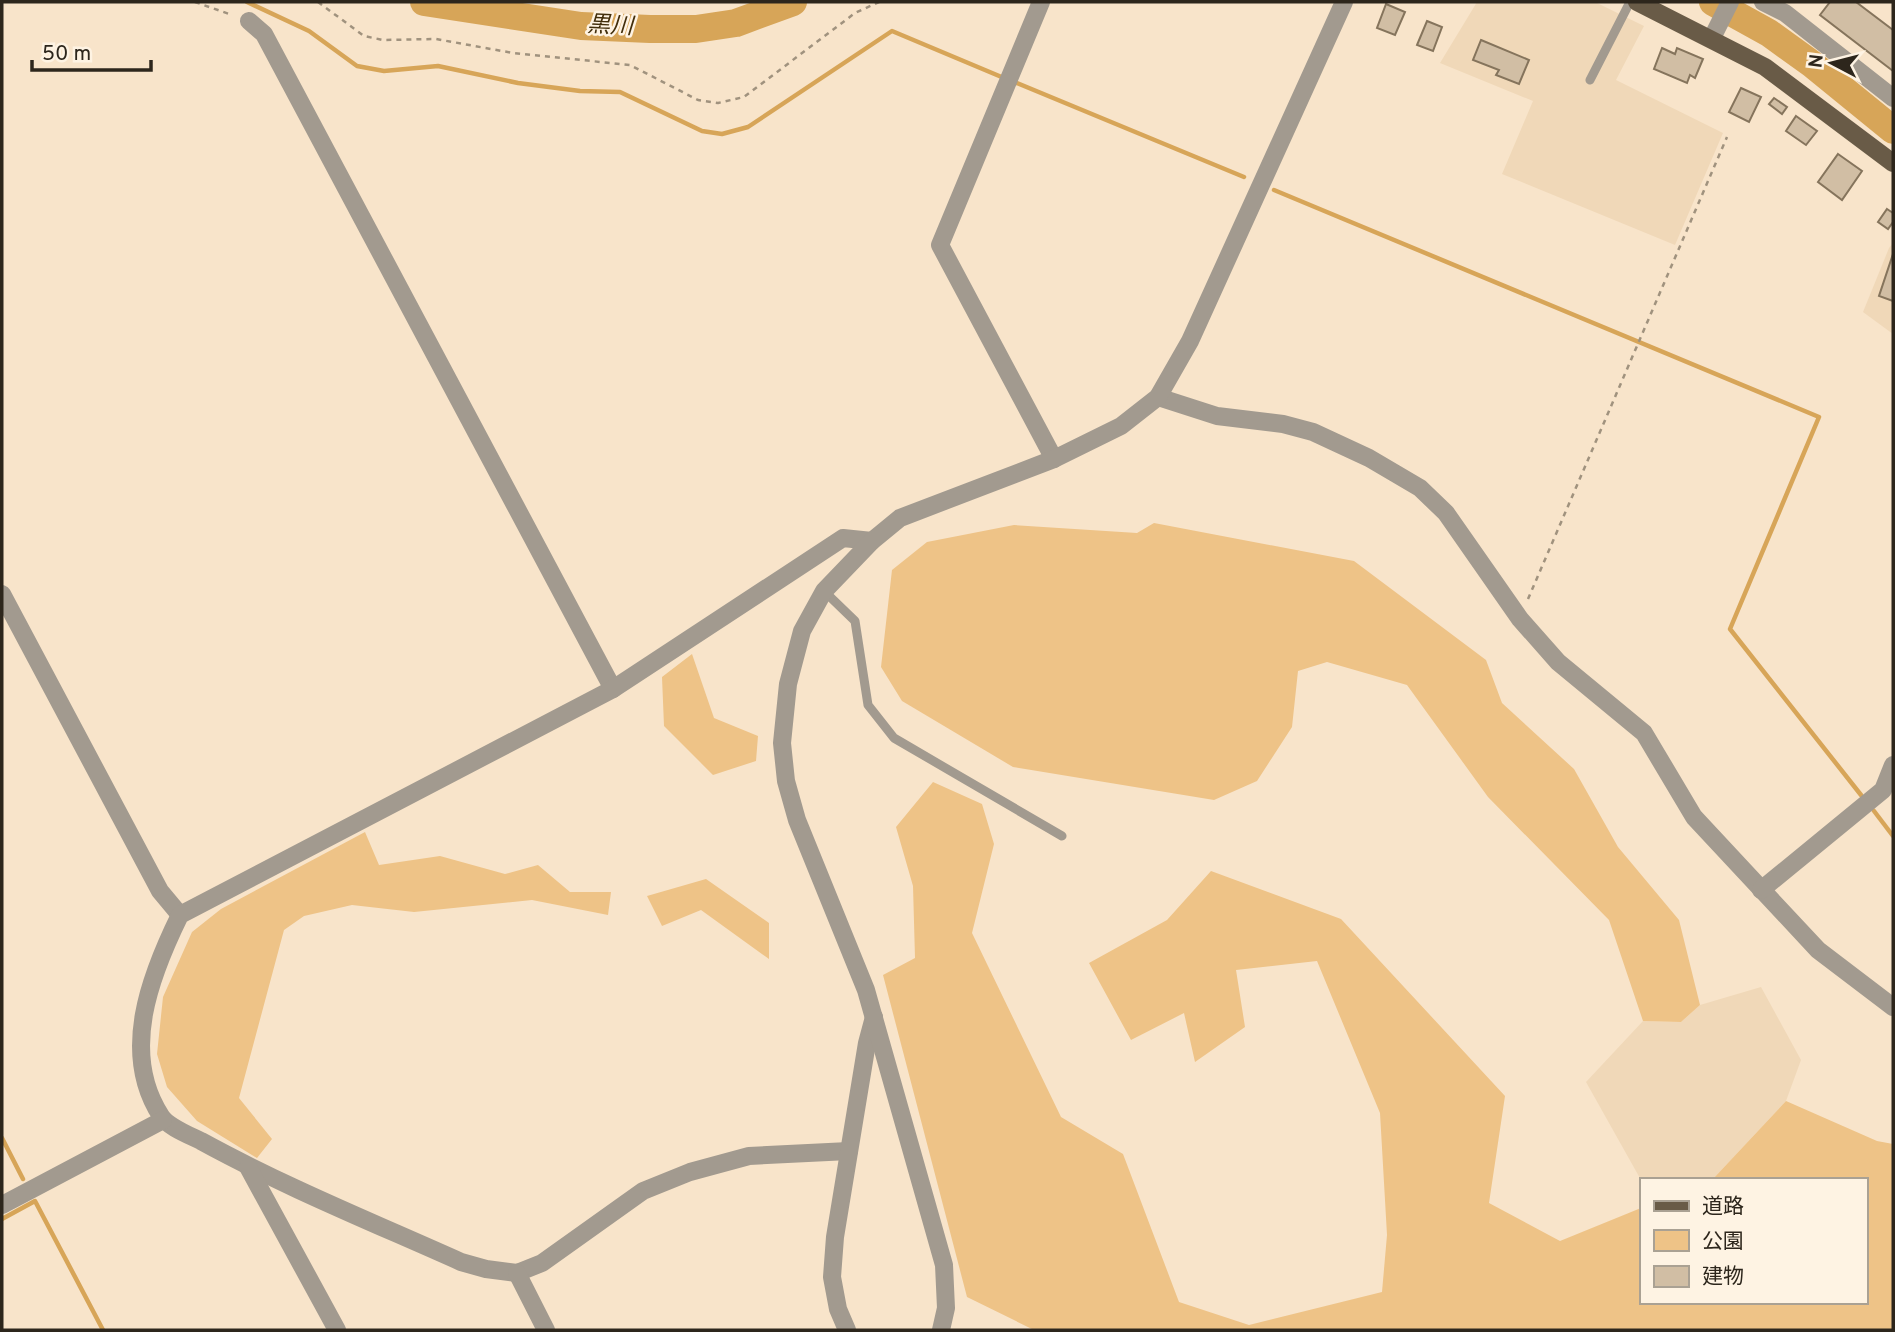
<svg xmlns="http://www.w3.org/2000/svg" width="1895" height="1332" font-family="Overpass,'Noto Sans JP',sans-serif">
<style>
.built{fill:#f0d8b8}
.green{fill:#eec387}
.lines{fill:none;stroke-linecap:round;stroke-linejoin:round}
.stream{stroke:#d7a558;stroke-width:4.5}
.river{stroke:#d7a558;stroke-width:28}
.building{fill:#d1bea4;stroke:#85745c;stroke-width:2}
.path{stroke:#a0927e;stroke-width:2.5;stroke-dasharray:5 5;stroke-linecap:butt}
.service{stroke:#a29a8f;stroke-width:9}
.minor{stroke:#a29a8f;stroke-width:18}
.tertiary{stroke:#a29a8f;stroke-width:18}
.primary{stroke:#695b47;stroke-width:18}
.labels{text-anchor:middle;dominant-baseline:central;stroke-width:5;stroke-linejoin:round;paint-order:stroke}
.water-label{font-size:23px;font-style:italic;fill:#422e0b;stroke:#fef3e3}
</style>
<rect width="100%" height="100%" fill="#f8e4ca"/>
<!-- built -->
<g class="built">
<polygon points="1477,2 1595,2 1644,26 1616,80 1723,133 1675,245 1502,174 1533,101 1440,63"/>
<polygon points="1893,243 1893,334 1863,312 1889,248"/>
<polygon points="1761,987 1801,1060 1786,1101 1712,1180 1641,1180 1586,1082 1643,1021 1681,1022 1700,1005"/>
</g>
<!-- green -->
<g class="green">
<polygon points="1154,523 1354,561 1486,660 1502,703 1574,769 1618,847 1679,920 1700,1005 1681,1022 1643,1021 1609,920 1488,797 1407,685 1327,662 1298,671 1292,727 1257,781 1214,800 1013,767 902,701 881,667 892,570 927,542 1014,525 1137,533"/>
<polygon points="692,654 714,718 758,736 756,761 713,775 664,726 662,677"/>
<polygon points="933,782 982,804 994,844 972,933 1061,1117 1123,1154 1179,1302 1249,1325 1382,1292 1387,1235 1380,1113 1317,961 1236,970 1245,1027 1195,1062 1184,1013 1131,1040 1089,963 1167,920 1211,871 1341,919 1505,1096 1489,1203 1560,1241 1641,1208 1641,1302 1865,1302 1865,1180 1712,1180 1786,1101 1877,1141 1893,1144 1893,1330 1034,1330 967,1297 883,975 915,958 913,886 896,827"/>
<polygon points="365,832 379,865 440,856 505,874 538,865 570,892 611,892 608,915 532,900 414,912 352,905 304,916 284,930 239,1098 272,1139 257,1158 197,1121 167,1087 157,1054 163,997 192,932 221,909"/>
<polygon points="706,879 769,923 769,959 701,910 662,926 647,896"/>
</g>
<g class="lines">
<!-- stream -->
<g class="stream">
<polyline points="247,2 309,31 357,66 384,71 438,66 518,83 580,91 620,92 702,131 722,134 748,127 892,31 1004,78"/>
<polyline points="1012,81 1244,177"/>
<polyline points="1274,190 1819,417 1730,629 1861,795"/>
<polyline points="1874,811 1893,836"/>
<polyline points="2,1138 23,1179"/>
<polyline points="2,1219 35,1201 103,1330"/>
</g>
<!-- river -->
<g class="river">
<polyline points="424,2 581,26 650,29 696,29 736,23 793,2"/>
<polyline points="1713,2 1769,33 1812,64 1893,130"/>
</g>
</g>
<!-- building -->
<g class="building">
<polygon points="1830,2 1856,2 1893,30 1893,71 1820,15"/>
<polygon points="1386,4 1405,12 1395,35 1377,28"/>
<polygon points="1427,21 1442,27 1433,51 1417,45"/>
<polygon points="1481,40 1529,60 1519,84 1496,75 1499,70 1473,60"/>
<polygon points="1662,48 1675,54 1677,48 1703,59 1695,78 1690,75 1687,83 1654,69"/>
<polygon points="1741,88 1761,97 1749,122 1729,112"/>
<polygon points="1774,98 1787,107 1782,114 1769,104"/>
<polygon points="1796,116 1817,131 1806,145 1786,131"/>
<polygon points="1838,154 1862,171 1842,200 1818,182"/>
<polygon points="1887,209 1893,213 1893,222 1888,229 1878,222"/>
<polygon points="1893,254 1893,301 1879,296"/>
</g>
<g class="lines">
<!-- path -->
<g class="path">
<polyline points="195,2 232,15"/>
<polyline points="318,2 364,36 383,40 436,39 513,53 630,65 698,100 718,103 744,97 855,13 879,2"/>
<polyline points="1528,599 1727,137"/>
</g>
<!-- service -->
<g class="service">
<polyline points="1590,80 1630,2"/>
<polyline points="824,591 855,621 868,705 894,738 1062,836"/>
</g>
<!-- minor -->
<g class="minor">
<polyline points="1041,2 940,245 1054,459"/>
<polyline points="1763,2 1785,13 1893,98"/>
<polyline points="249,21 264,34 613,689"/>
<polyline points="1712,38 1730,2"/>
<polyline points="1158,397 1217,416 1283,424 1313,432 1369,458 1420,488 1446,513 1520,619 1558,662 1644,733 1694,817 1818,950 1893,1007"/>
<polyline points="2,594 160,891 180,915"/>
<polyline points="1761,890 1883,790 1893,765"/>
<path d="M849,1151L749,1156L690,1172L643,1191L542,1263L517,1273L486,1269L461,1262C374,1223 285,1187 201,1141C189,1135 168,1127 161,1116C120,1053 150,976 180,915L613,689L843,538L872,541"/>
<polyline points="248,1167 337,1330"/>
<polyline points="2,1205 163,1120"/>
<polyline points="517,1273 546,1330"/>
<polyline points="847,1330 838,1309 832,1277 835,1237 867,1043 874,1017"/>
</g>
<!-- tertiary -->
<polyline class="tertiary" points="941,1330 946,1308 944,1265 866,990 797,820 786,781 782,743 788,684 802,631 824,591 872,541 900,518 1054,459 1121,426 1158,397 1190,341 1344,2"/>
<!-- primary -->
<polyline class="primary" points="1637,2 1765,67 1893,163"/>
</g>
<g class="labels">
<!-- water labels -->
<g class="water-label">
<text transform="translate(610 27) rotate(3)">黒川</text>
</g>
</g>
<!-- border -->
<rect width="1895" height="1332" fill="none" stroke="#2d261c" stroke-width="7"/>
<!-- legend -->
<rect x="1640" y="1178" width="228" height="126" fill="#fef3e3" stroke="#aaa193" stroke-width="2"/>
<rect x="1654" y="1201" width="35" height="10" fill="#695b47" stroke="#aaa193" stroke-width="2"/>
<text x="1702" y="1213" font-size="21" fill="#2d261c">道路</text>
<rect x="1654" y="1230" width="35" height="21" fill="#eec387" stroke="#aaa193" stroke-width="2"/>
<text x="1702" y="1248" font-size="21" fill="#2d261c">公園</text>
<rect x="1654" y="1266" width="35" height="21" fill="#d1bea4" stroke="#aaa193" stroke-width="2"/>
<text x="1702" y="1283" font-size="21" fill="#2d261c">建物</text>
<!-- north arrow -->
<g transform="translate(1832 63) rotate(277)" stroke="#fef3e3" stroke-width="5" paint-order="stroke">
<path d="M0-5L12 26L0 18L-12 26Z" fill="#2d261c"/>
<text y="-10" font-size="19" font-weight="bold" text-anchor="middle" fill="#2d261c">N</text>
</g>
<!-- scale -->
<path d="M32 60v10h119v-10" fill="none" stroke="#2d261c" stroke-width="3.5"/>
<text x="42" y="60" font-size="21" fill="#2d261c" stroke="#fef3e3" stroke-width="5" paint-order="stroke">50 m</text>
</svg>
